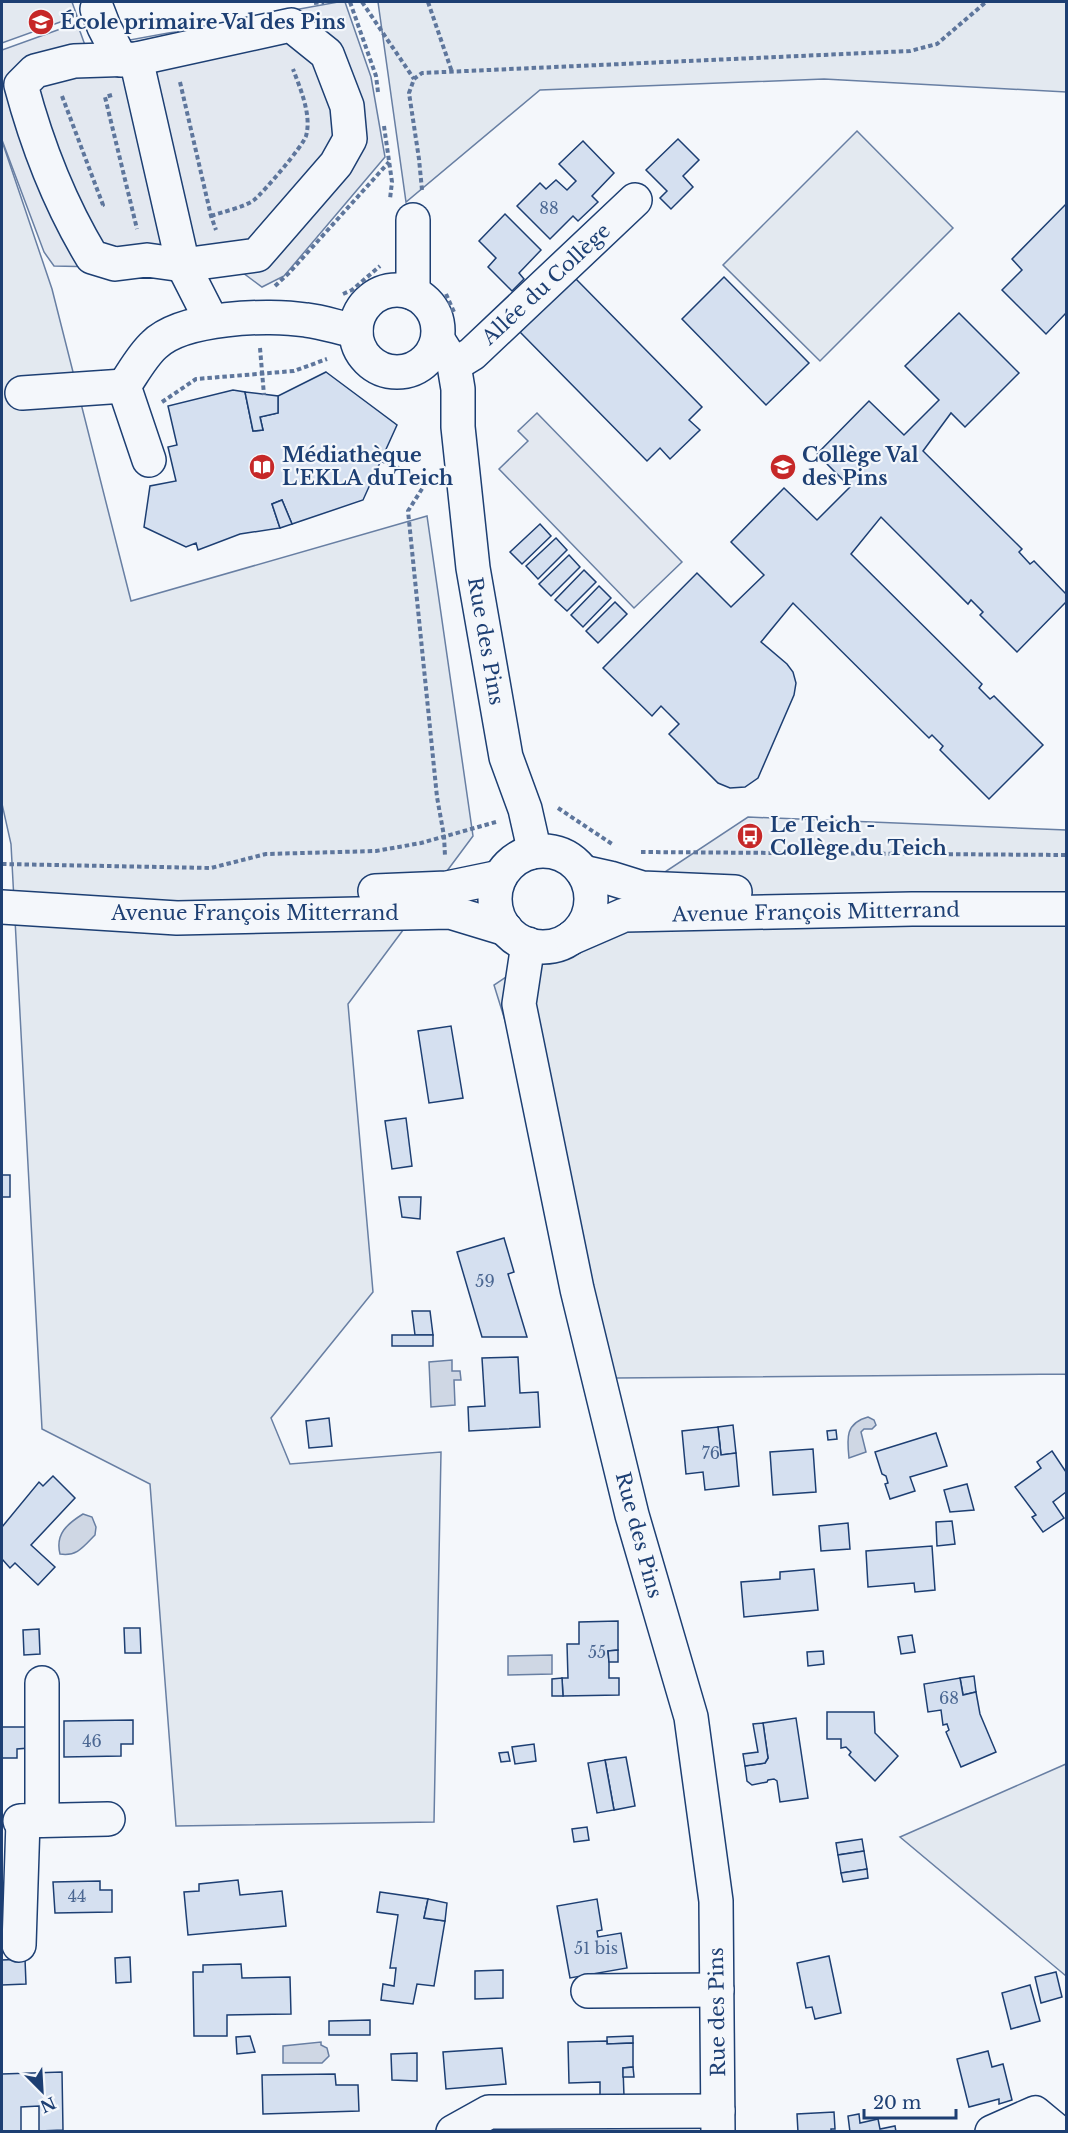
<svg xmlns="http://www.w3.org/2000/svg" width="1068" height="2133" font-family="'Libre Baskerville',serif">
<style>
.green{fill:#e3e9f0;stroke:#687fa3;stroke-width:1.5}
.parking{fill:#e3e8f0;stroke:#687fa3;stroke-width:1.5}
.water{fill:#cfd7e4;stroke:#687fa3;stroke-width:1.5}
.building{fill:#d5e0f0;stroke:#1d3f73;stroke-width:1.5}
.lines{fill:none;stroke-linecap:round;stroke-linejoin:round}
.minor-casing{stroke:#1d3f73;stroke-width:36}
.major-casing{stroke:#1d3f73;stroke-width:36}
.path{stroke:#5e769c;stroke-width:4;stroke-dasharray:4.5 3;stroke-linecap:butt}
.minor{stroke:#f4f7fb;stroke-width:33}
.major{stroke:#f4f7fb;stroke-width:33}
.labels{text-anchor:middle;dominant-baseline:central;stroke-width:4.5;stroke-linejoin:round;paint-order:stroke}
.number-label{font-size:16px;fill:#4b6792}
.poi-label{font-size:20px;font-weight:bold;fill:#1d3f73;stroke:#f4f7fb;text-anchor:start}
.street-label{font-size:20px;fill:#1d3f73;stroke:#f4f7fb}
</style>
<rect width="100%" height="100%" fill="#f4f7fb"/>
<!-- green -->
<g class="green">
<polygon points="2,2 72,2 77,16 2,43"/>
<polygon points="378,2 1066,2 1066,92 824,79 540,90 406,202"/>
<polygon points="857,131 953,228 820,361 723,265"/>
<polygon points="2,141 52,289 131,601 427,516 473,836 348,1004 373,1292 271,1418 290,1464 441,1452 434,1822 176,1826 150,1484 42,1429 11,844 2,804"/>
<polygon points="748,817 1066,830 1066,1376 1065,1374 616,1378 494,985"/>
<polygon points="1066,1764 1066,1976 900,1837"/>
</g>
<!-- parking -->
<g class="parking">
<polygon points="338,2 345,2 371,77 385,157 284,276 262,287 239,270 54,266 44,252 2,140 2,50 77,23 86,48"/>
<polygon points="537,413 682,562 634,608 499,469 528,441 518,431"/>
</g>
<!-- water -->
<g class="water">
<polygon points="452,1360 452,1371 460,1371 461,1380 454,1380 455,1405 431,1407 429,1362"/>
<path d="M868,1417L874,1420L876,1425L872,1429H864L861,1432L866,1452L849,1458C847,1439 845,1423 868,1417Z"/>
<path d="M83,1514L92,1517L96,1527L95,1535C84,1546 77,1557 60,1554C55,1534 67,1524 83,1514Z"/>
<polygon points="552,1655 552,1674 508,1675 508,1656"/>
<polygon points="321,2042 321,2045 327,2048 329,2056 322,2063 283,2063 283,2046"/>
</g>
<!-- building -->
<g class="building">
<polygon points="678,139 699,160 683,176 693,187 671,209 660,198 667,191 646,170"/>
<polygon points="583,141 614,173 592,196 598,202 578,221 573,216 550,239 517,206 540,183 546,189 556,180 567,190 576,181 559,164"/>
<polygon points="1066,204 1066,313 1046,334 1002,290 1022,270 1012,259"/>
<polygon points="505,214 541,250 519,273 524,279 512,291 488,267 496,258 479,241"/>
<polygon points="724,277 809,363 766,405 682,319"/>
<polygon points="575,278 702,407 689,420 700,430 670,459 660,448 647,461 520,332"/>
<polygon points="959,313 1019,373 965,427 951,413 923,451 1022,549 1019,552 1030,564 1034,561 1066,594 1066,602 1017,652 980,615 983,612 971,600 968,604 881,517 851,554 982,684 979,688 990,699 994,696 1043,745 989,799 940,750 943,746 932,735 929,738 793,603 761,642 787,664 793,672 796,683 794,695 758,778 745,787 730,788 718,783 669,734 679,724 661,706 652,716 603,668 697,573 731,607 764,575 731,542 784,488 817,520 850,487 817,454 869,401 904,435 939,400 905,366"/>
<polygon points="326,372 397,425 363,500 292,524 282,500 272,504 280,528 240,534 198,550 196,543 186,547 144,527 150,486 176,481 168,447 177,445 168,406 233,390 245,392 253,431 263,430 260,417 278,413 278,396"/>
<polygon points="245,392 278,396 278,413 260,417 263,430 253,431"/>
<polygon points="282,500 292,524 280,528 272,504"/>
<polygon points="540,524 551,536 522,564 510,552"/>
<polygon points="556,538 567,550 538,579 526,566"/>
<polygon points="569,555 580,567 551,596 539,584"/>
<polygon points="584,570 596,582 567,611 555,600"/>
<polygon points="599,586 611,598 583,627 571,615"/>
<polygon points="615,602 627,614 598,643 586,631"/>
<polygon points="451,1026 463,1098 429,1103 418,1031"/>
<polygon points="406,1118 412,1166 392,1169 385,1121"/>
<rect x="2" y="1175" width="8" height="22"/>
<polygon points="399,1197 421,1197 420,1219 402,1217"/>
<polygon points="504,1238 514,1272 508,1274 527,1337 482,1337 457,1252"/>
<polygon points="412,1311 430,1311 433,1335 415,1335"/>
<rect x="392" y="1335" width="41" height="11"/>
<polygon points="518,1357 520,1393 538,1392 540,1427 469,1431 468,1407 485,1406 482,1358"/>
<polygon points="329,1418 332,1446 309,1448 306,1421"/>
<polygon points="733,1425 736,1453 721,1455 718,1427"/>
<polygon points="718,1427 721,1455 736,1453 739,1486 705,1490 703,1472 686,1474 682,1431"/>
<polygon points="836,1430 837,1439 828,1440 827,1431"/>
<polygon points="936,1433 947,1466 910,1477 915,1491 890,1499 885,1484 888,1483 886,1476 882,1474 875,1452"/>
<polygon points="813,1449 816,1492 773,1495 770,1452"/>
<polygon points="1052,1451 1066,1472 1066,1492 1053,1502 1064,1518 1043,1532 1032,1517 1036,1515 1015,1487 1041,1468 1037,1462"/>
<polygon points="53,1476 75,1498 31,1545 55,1567 38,1585 15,1563 10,1568 2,1559 2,1527 39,1482 43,1486"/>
<polygon points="967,1484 974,1510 950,1512 944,1490"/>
<polygon points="952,1521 955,1544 937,1546 936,1522"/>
<polygon points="848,1523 850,1549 821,1551 819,1526"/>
<polygon points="932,1546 935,1590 915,1592 914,1583 868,1587 866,1551"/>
<polygon points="814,1569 818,1610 744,1617 741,1582 780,1579 780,1572"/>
<polygon points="618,1621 618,1650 608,1651 609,1662 609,1678 619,1678 619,1695 563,1696 562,1678 568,1678 567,1644 579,1644 579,1622"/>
<polygon points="124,1628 140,1628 141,1653 125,1653"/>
<polygon points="39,1629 40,1654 24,1655 23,1630"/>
<polygon points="912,1635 915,1652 901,1654 898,1637"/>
<polygon points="618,1650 618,1662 609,1662 608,1651"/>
<polygon points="823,1651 824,1664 808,1666 807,1652"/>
<polygon points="974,1676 976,1692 963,1695 960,1678"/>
<polygon points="562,1678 563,1696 552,1696 552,1679"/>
<polygon points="960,1678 963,1695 976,1692 980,1714 996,1752 961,1767 946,1732 949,1730 947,1724 943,1725 941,1710 928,1712 924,1684"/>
<polygon points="827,1712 874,1712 875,1733 898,1756 875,1781 849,1755 851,1752 846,1747 841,1748 841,1739 827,1739"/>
<polygon points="796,1718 808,1798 780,1802 777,1781 774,1779 768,1780 767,1782 752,1785 747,1781 745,1766 765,1763 768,1758 763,1723"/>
<polygon points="133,1720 133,1744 121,1744 121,1756 64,1757 64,1721"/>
<polygon points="763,1723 768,1758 765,1763 745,1766 743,1754 758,1752 753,1724"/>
<polygon points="2,1727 28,1727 29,1748 17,1749 17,1758 2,1758"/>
<polygon points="534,1744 536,1761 515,1764 512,1747"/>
<polygon points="508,1752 510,1761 501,1762 499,1753"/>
<polygon points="626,1757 635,1806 614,1810 605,1760"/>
<polygon points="605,1760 614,1810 597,1813 588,1763"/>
<polygon points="587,1827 589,1840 574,1842 572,1829"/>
<polygon points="862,1839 864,1851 838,1855 836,1843"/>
<polygon points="864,1851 867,1869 841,1873 838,1855"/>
<polygon points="867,1869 868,1878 843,1882 841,1873"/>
<polygon points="238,1880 240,1895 282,1891 286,1926 188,1935 184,1892 199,1891 199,1884"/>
<polygon points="100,1881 100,1890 112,1890 112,1912 55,1913 53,1882"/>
<polygon points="380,1892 428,1899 424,1918 445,1921 434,1986 417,1984 413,2004 381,2000 383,1984 394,1986 396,1968 390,1968 398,1915 377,1912"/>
<polygon points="428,1899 447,1903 445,1921 424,1918"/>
<polygon points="597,1899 602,1930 597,1931 598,1937 621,1933 627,1968 570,1978 557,1906"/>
<polygon points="829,1956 841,2013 815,2019 812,2007 806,2008 797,1963"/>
<polygon points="130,1957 131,1982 116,1983 115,1958"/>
<polygon points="25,1959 26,1984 2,1985 2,1960"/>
<polygon points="241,1964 242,1978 290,1977 291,2014 227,2015 227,2036 194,2036 193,1972 203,1972 203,1965"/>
<polygon points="503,1970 503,1998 475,1999 475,1971"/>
<polygon points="1056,1972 1062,1997 1041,2003 1035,1977"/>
<polygon points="1030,1985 1040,2021 1011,2029 1002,1993"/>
<polygon points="370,2020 370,2035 329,2035 329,2021"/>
<polygon points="250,2036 255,2052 237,2054 236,2037"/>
<polygon points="633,2036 633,2043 607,2044 607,2037"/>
<polygon points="607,2041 607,2044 633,2043 633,2067 623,2068 624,2096 600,2097 600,2082 569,2083 568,2042"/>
<polygon points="502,2048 506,2084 446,2089 443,2052"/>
<polygon points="988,2051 992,2067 1003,2064 1012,2100 999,2104 999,2099 969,2107 957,2059"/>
<polygon points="417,2053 417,2081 392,2080 391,2054"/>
<polygon points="633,2067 634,2077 623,2077 623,2068"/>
<polygon points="62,2072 63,2130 39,2131 39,2106 21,2107 21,2132 2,2132 2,2074"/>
<polygon points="335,2074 336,2085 358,2085 359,2111 263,2114 262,2075"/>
<polygon points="834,2112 835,2129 831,2129 831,2132 798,2132 797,2114"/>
<polygon points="859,2114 860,2123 878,2119 880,2129 895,2126 896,2132 850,2132 848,2116"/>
</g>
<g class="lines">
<defs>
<g id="minor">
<polyline points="97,9 104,27 121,60"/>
<path d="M291,25L327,54L347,106L350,139L336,164L257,255L183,265L147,260L115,264L92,257C60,204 37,145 21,85L35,71L74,61L136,59Z"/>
<polyline points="136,59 183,265 211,320"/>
<polyline points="413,220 413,293"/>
<circle cx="397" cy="331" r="41"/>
<polyline points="438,340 454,365 458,389 458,427 473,568 506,757 525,809 532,840 532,852"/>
<polyline points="454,365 472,354 635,200"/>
<polyline points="22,393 124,386"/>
<path d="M149,460L124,386C133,373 142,356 154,345C182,317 268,314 306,320C323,322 340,328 356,331"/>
<polyline points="528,944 519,1004 577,1289 632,1515 691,1717 716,1901 718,2132"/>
<polyline points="42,1820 42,1683"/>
<polyline points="20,1821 108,1819"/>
<polyline points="19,1945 23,1821"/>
<polyline points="588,1991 717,1990"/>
<polyline points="453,2132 489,2112 718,2111"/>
<polyline points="992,2132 1035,2113 1058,2132"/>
</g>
<g id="major">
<circle cx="543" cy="899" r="48"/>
<polyline points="583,872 610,878 642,888 735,892"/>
<polyline points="375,891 447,888 500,877"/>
<polyline points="2,907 177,918 450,912 506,929"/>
<polyline points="571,938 624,915 912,909 1066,909"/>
</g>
</defs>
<!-- minor casing -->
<use href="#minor" class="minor-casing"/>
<!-- major casing -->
<use href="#major" class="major-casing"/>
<!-- path -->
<g class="path">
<polyline points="350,2 376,76 378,92"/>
<polyline points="362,2 414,79"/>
<polyline points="428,2 452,72"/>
<polyline points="314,3 324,2"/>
<polyline points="180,82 211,216 216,230"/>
<polyline points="112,95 105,97 137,229"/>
<polyline points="62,96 103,205 100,206"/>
<polyline points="384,126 392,182 390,199"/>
<polyline points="422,190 419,159 409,93 414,79 422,73 910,51 937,44 986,2"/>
<path d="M211,216C222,212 245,207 254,200C263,193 303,146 306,136C312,115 300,88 293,69"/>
<polyline points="275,286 289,273 389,162"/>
<polyline points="343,294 352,290 380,266"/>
<polyline points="446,294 454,312"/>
<polyline points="260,348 264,395"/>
<polyline points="162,402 196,379 294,371 327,359"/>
<polyline points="381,460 429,482"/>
<polyline points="432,478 427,481 408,511 437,797 444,836 445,856"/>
<polyline points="558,808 612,844"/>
<polyline points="641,852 1066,855"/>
<polyline points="2,864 211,868 266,854 376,851 421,843 496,822"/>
</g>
<!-- minor -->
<use href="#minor" class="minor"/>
<!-- major -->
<use href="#major" class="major"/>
</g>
<!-- icons -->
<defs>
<symbol id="school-disc" viewBox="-11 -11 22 22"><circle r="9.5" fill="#c62828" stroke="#f4f7fb"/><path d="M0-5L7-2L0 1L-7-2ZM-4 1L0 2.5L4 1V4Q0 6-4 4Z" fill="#fff"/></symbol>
<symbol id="library-disc" viewBox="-11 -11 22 22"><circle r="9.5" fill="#c62828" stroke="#f4f7fb"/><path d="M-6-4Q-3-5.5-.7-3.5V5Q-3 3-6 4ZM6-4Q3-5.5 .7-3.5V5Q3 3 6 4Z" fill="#fff"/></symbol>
<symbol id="bus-disc" viewBox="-11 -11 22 22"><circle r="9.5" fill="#c62828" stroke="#f4f7fb"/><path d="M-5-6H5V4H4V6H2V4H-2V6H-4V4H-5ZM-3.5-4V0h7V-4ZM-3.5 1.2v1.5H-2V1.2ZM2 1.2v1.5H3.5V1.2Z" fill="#fff"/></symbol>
</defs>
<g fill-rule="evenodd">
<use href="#school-disc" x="26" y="7" width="30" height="30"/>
<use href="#library-disc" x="247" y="452" width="30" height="30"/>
<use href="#school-disc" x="768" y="452" width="30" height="30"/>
<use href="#bus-disc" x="735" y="821" width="30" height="30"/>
</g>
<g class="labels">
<!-- number labels -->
<g class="number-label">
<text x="549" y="208">88</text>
<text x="485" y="1281">59</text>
<text x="711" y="1453">76</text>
<text x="597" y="1652">55</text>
<text x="949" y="1698">68</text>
<text x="92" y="1741">46</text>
<text x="77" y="1896">44</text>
<text x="596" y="1948">51 bis</text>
</g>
<!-- poi labels -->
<g class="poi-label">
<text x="60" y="22">École primaire Val des Pins</text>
<text x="282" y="455">Médiathèque<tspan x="282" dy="23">L'EKLA duTeich</tspan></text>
<text x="802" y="455">Collège Val<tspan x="802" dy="23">des Pins</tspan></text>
<text x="770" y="825">Le Teich -<tspan x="770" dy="23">Collège du Teich</tspan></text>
</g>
<!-- street labels -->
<g class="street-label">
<text transform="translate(546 284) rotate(-43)">Allée du Collège</text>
<text transform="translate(486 641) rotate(80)">Rue des Pins</text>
<text transform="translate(816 912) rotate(-1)">Avenue François Mitterrand</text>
<text x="255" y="913">Avenue François Mitterrand</text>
<text transform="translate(639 1535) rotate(75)">Rue des Pins</text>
<text transform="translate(717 2012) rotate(-91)">Rue des Pins</text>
</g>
</g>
<!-- border -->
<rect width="1068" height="2133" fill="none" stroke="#1d3f73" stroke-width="6"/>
<!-- north arrow -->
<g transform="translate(42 2091) rotate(156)" stroke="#f4f7fb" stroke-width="4.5" paint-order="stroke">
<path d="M0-4.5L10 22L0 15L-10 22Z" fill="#1d3f73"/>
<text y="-9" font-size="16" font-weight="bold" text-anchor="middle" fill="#1d3f73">N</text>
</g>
<!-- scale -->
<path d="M864 2109v9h92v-9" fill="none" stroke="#1d3f73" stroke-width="3"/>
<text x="873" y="2109" font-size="18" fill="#1d3f73" stroke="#f4f7fb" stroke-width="4.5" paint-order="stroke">20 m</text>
</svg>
